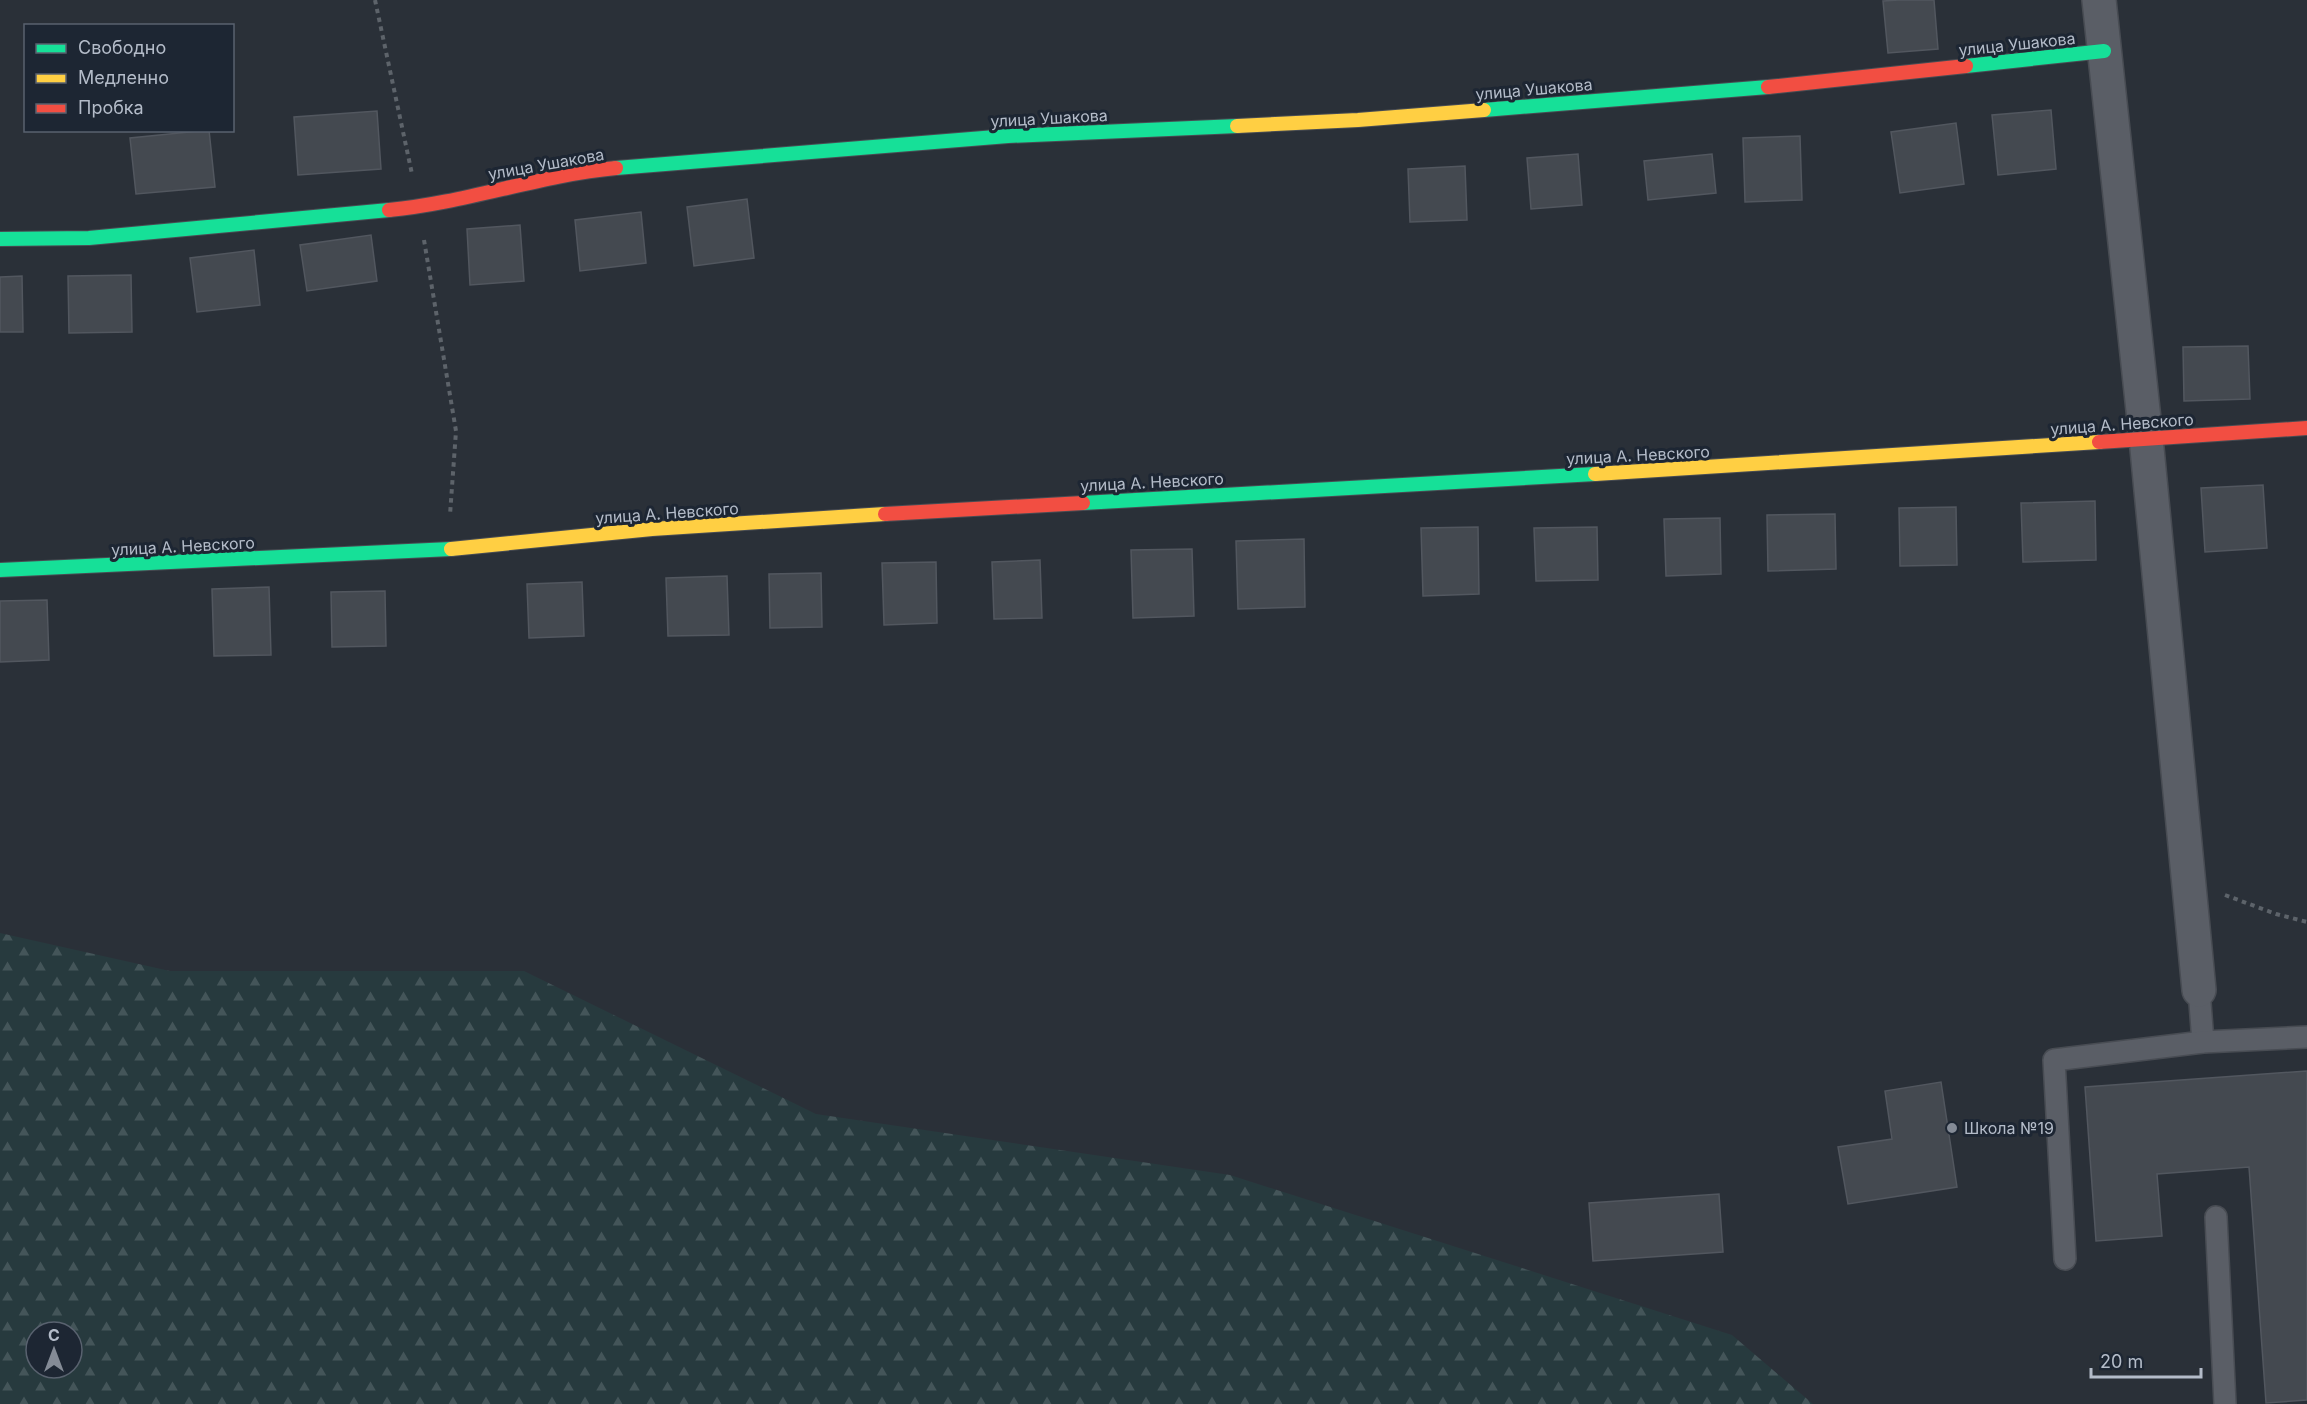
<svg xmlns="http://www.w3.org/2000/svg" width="2307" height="1404" font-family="Inter,sans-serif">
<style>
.forest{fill:url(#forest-firs);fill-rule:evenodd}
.building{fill:#444950;stroke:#52575f;stroke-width:1.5}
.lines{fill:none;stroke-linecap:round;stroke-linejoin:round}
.lane-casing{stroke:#484c53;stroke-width:24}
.street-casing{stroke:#484c53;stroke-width:36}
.fast-casing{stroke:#484c53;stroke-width:16}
.slow-casing{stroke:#484c53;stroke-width:16}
.jam-casing{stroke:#484c53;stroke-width:16}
.path{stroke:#5d636a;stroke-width:4;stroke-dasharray:4.5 4.5;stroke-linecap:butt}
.lane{stroke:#5a5e66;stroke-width:21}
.street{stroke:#5a5e66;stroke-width:33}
.fast{stroke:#16e098;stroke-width:14}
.slow{stroke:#ffcf43;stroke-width:14}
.jam{stroke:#f24e42;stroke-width:14}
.poi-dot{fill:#848b96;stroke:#1d2633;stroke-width:2}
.labels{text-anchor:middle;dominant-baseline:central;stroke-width:6;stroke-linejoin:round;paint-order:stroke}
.street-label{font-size:16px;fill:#b4bcc9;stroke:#1d2633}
.poi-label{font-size:16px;fill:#b4bcc9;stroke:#1d2633;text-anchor:start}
</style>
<defs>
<pattern id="forest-firs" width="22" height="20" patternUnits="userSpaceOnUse" patternTransform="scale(1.5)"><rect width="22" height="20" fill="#273a3e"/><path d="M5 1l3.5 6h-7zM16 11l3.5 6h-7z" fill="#445559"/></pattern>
</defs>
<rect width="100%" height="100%" fill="#2a3038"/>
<!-- forest -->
<path class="forest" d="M0,933L170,971H524L816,1114L1230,1175L1732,1335L1813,1404H0ZM36,1332H72V1368H36Z"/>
<!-- building -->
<g class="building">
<polygon points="1899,0 1934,0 1938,49 1888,53 1883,1"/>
<polygon points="2051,110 2056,169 1998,175 1992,115"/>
<polygon points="377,111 381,169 298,175 294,117"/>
<polygon points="1956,123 1964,184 1900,193 1891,132"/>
<polygon points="209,130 215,187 136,194 130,138"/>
<polygon points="1800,136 1802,200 1745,202 1743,138"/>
<polygon points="1578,154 1582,205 1531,209 1527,158"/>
<polygon points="1712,154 1716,193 1648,200 1644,161"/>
<polygon points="1465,166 1467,220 1410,222 1408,169"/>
<polygon points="747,199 754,258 694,266 687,207"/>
<polygon points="641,212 646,263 580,271 575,220"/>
<polygon points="520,225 524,281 470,285 467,229"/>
<polygon points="371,235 377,281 307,291 300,245"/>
<polygon points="254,250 260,305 197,312 190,258"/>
<polygon points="131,275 132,332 69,333 68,276"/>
<polygon points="22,276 23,332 0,332 0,277"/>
<polygon points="2248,346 2250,399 2184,401 2183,347"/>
<polygon points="2263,485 2267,548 2205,552 2201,488"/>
<polygon points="2095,501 2096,560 2023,562 2021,503"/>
<polygon points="1956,507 1957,565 1900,566 1899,508"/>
<polygon points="1835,514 1836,569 1768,571 1767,515"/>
<polygon points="1720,518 1721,574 1666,576 1664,519"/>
<polygon points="1478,527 1479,594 1423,596 1421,528"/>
<polygon points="1597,527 1598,580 1536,581 1534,528"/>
<polygon points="1304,539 1305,607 1238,609 1236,541"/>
<polygon points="1192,549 1194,616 1133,618 1131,550"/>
<polygon points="1040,560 1042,618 994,619 992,562"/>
<polygon points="936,562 937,623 884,625 882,563"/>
<polygon points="821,573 822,627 770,628 769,574"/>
<polygon points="727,576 729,635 668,636 666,578"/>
<polygon points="582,582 584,636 529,638 527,584"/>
<polygon points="269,587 271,655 214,656 212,589"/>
<polygon points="385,591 386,646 332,647 331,592"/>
<polygon points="47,600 49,660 0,662 0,601"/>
<polygon points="2307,1071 2307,1400 2266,1403 2249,1167 2157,1174 2162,1236 2096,1241 2085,1087"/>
<polygon points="1941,1082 1957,1187 1848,1204 1838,1147 1892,1139 1885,1091"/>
<polygon points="1719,1194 1723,1252 1593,1261 1589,1203"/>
</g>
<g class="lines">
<defs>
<g id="lane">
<polyline points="2199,990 2203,1042"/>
<polyline points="2216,1217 2225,1404"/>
<polyline points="2065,1259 2054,1060 2203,1042 2307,1037"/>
</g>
<polyline id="street" points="2099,0 2146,438 2199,990"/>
<g id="fast">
<polyline points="1966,66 2104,51"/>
<polyline points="1484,110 1768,87"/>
<polyline points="616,168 1008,136 1237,126"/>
<polyline points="0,239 89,238 389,210"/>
<polyline points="1083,503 1595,474"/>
<polyline points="0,570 451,549"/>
</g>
<g id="slow">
<polyline points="1237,126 1358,120 1484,110"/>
<polyline points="1595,474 2099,442"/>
<polyline points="451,549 652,529 885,514"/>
</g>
<g id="jam">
<polyline points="1768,87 1966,66"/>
<path d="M389,210C466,203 539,175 616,168"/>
<polyline points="2099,442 2307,428"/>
<polyline points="885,514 1083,503"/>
</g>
</defs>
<!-- lane casing -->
<use href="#lane" class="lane-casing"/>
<!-- street casing -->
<use href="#street" class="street-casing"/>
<!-- fast casing -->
<use href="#fast" class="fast-casing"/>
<!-- slow casing -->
<use href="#slow" class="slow-casing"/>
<!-- jam casing -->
<use href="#jam" class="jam-casing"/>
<!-- path -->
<g class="path">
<polyline points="375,0 412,174"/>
<polyline points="424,240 456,431 450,515"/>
<polyline points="2225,895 2276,914 2307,922"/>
</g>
<!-- lane -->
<use href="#lane" class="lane"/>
<!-- street -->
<use href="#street" class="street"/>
<!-- fast -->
<use href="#fast" class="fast"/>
<!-- slow -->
<use href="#slow" class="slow"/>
<!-- jam -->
<use href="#jam" class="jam"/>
</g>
<!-- markers -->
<circle class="poi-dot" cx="1952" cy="1128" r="6"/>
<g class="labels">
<!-- street labels -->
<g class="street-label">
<text transform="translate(2017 44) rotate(-6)">улица Ушакова</text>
<text transform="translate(1534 89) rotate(-5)">улица Ушакова</text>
<text transform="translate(1049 118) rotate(-3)">улица Ушакова</text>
<text transform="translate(546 164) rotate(-10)">улица Ушакова</text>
<text transform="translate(2122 424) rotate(-4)">улица А. Невского</text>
<text transform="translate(1638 455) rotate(-3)">улица А. Невского</text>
<text transform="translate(1152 482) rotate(-3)">улица А. Невского</text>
<text transform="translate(667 513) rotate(-4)">улица А. Невского</text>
<text transform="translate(183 546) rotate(-3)">улица А. Невского</text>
</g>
<!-- poi labels -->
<g class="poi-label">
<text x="1964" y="1128">Школа №19</text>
</g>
</g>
<!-- legend -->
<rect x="24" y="24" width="210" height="108" fill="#1d2633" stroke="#59626f" stroke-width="1.5"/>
<rect x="36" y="44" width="30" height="9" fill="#16e098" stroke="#59626f" stroke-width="1.5"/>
<text x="78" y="54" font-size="18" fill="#b4bcc9">Свободно</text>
<rect x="36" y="74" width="30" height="9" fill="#ffcf43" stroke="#59626f" stroke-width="1.5"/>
<text x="78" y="84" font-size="18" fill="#b4bcc9">Медленно</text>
<rect x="36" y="104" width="30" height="9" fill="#f24e42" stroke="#59626f" stroke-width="1.5"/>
<text x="78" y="114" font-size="18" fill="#b4bcc9">Пробка</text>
<!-- north arrow -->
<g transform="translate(54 1350)"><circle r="28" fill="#1d2633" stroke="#59626f" stroke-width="1.5"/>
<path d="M0-4.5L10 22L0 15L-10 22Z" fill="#848b96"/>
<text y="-9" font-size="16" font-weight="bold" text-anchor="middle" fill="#b4bcc9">С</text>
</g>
<!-- scale -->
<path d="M2091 1368v9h110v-9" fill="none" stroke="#b4bcc9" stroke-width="3"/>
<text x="2100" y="1368" font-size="18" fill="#b4bcc9" stroke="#1d2633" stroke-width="4.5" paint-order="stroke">20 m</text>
</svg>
